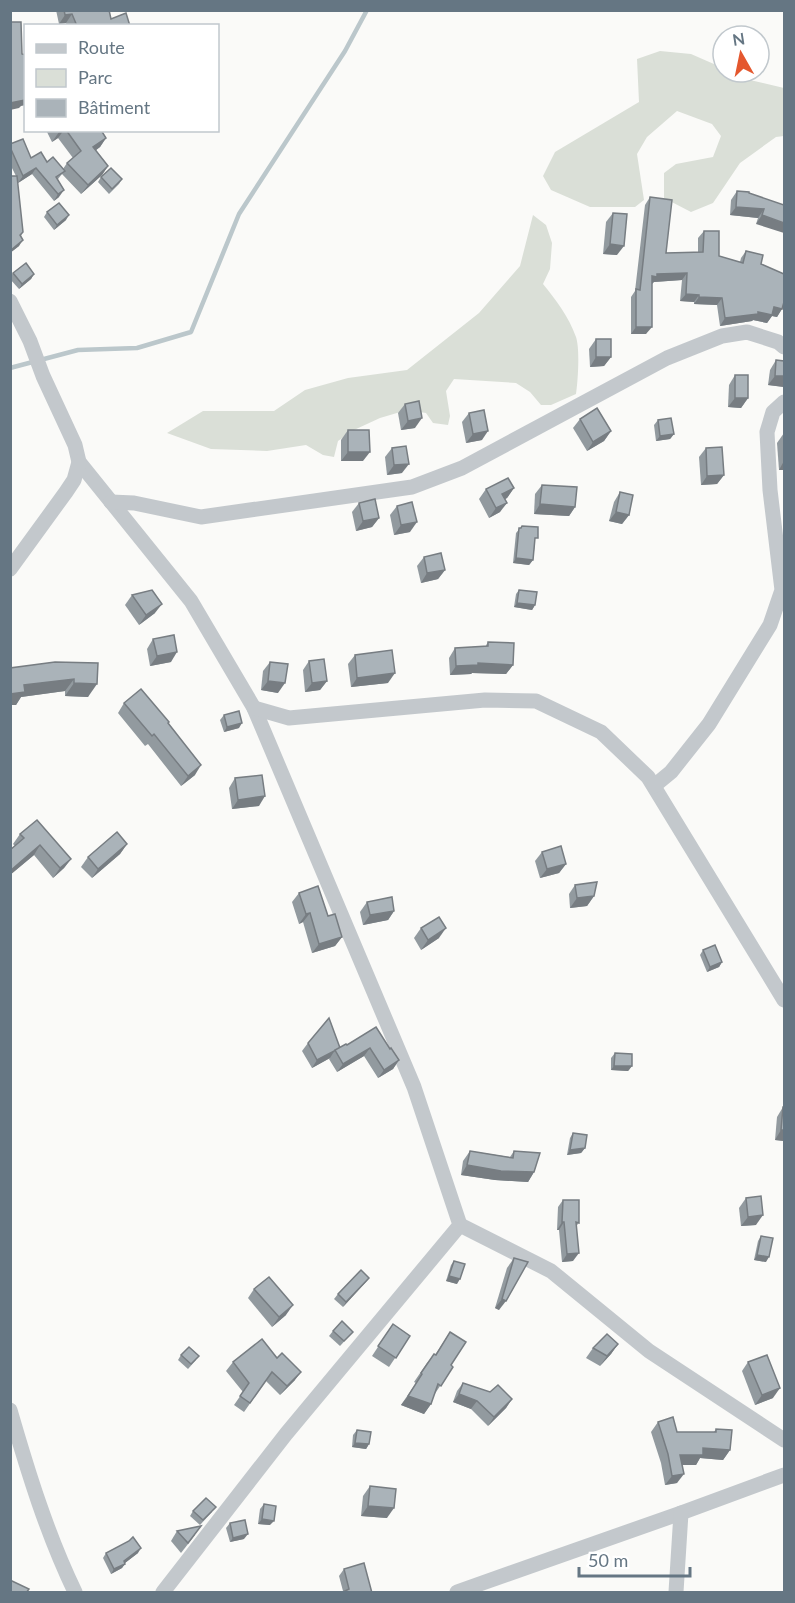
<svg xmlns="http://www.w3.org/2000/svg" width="795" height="1603" font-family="Lato,sans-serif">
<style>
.green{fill:#dadfd7}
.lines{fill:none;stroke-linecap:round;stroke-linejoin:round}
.stream{stroke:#bbc7cb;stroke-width:4.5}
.minor{stroke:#c3c8cc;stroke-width:15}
.wall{fill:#929a9f}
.shaded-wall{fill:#777d82}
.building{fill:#aab3b9;stroke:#777d82;stroke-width:1.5}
</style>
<rect width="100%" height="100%" fill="#fafaf8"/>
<!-- green -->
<g class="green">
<polygon points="660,51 691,54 723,68 723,72 733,72 750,80 784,88 784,136 776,137 740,163 713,203 691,212 664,198 664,173 676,164 713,157 721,136 712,124 677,111 647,137 637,154 644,200 635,207 590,207 551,190 543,176 555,152 639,102 637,59"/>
<path d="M533,215L546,225L552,243L550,269L543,284C556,300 569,317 576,337C580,349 578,380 576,394L551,405H541L530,392L516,383L454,379L446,391L450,416L448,425L433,423L426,413L407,410L380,418L354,430L338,441L334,457L323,455L306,445L267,451L211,449L167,433L203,411H274L305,390L348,378L407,370L479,313L520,266Z"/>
</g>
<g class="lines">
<!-- stream -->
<polyline class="stream" points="10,368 78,350 137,348 191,332 239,214 345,51 367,10"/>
<!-- minor -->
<g class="minor">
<polyline points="10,301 30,341 43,376 75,445 79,462 191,601 254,708 414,1087 460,1225 286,1434 163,1592"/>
<polyline points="111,502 134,503 201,517 412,487 462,468 667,358 722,336 747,332 778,342 784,347"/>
<polyline points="10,569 66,492 74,480 79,462"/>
<polyline points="254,708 289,718 485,700 536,701 601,732 648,777 784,1000"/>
<polyline points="654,786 671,772 709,724 770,625 782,590 770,490 767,432 773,412 784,402"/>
<polyline points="460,1225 551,1271 649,1351 784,1440"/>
<path d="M10,1410C28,1472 47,1534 75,1592"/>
<polyline points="457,1592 681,1513 784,1475"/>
<polyline points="676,1592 681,1513"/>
</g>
</g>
<!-- wall -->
<g class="wall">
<polygon points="56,10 109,10 111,19 130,26 67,26 66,23 59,24"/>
<polygon points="46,130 101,130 106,138 100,147 96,150 108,166 102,175 81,194 62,174 58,179 59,197 54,201 32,174 18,183 17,180 23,232 21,236 19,246 10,253 10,176 16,176 10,164 10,144 31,158 47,162 63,169 67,163 73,158 58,138 52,142"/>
<polygon points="101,177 122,179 119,184 109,194 98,182"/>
<polygon points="737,191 749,193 784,205 756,224 758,218 730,215 731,200"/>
<polygon points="650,197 666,253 698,252 698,238 704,231 719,256 740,262 741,258 746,251 761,264 784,274 784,308 783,307 777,317 772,316 767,323 753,320 752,321 720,326 717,305 694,304 694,302 680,301 682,280 654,282 652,283 646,334 631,334 631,297 635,291 645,205"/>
<polygon points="47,212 66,220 54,230 44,217"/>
<polygon points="613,213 617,255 603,254 606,222"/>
<polygon points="13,273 34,274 31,279 19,289 10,279 10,277"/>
<polygon points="596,339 611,357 604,366 590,367 589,349"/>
<polygon points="776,360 784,361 784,387 768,385 770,370"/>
<polygon points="735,375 748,398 741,408 728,407 729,385"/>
<polygon points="405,404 415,428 401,430 398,413"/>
<polygon points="469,413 482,440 466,443 462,422"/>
<polygon points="580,419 611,431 604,441 587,451 573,428"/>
<polygon points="658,420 674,434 670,439 656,441 654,425"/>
<polygon points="348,430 363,461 341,461 341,440"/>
<polygon points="784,433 784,470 779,470 777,443"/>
<polygon points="392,448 402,473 387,475 385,457"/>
<polygon points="706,448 724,475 717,484 701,485 699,457"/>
<polygon points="542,485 575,507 569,516 534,514 535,494"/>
<polygon points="514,488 507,498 505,499 500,512 489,518 479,499 486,489"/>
<polygon points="620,492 629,515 622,524 609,521 614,502"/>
<polygon points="359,503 379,518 372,527 356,531 352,512"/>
<polygon points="397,506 410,532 394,535 390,515"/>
<polygon points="522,526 535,543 533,560 529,565 513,563 516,533"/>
<polygon points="424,557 445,570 438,579 421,583 417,566"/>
<polygon points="519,590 535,605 532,610 514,607 516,594"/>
<polygon points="132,595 155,613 139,625 125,605"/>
<polygon points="153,639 171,662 150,666 147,649"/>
<polygon points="488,642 513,665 506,674 472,673 471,674 450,675 449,658 455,648 485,647"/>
<polygon points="355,655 388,683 351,687 348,664"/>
<polygon points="309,661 327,681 320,690 305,692 303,670"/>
<polygon points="270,662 278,693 261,690 263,671"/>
<polygon points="98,663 88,697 65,696 65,691 21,697 16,705 10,705 10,668"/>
<polygon points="124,703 168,724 195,775 181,786 148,744 145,746 118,713"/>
<polygon points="224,715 239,728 224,732 220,720"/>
<polygon points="235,778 259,806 232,809 229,788"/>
<polygon points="20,834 71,859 64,868 53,878 34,855 10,875 10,850 15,846 13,844"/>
<polygon points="127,844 120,854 92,878 81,867 88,857"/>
<polygon points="542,852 566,864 559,873 540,878 535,861"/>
<polygon points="575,885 594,896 587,906 570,908 569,894"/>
<polygon points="299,893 328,916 342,937 335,946 312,953 303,922 299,924 292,902"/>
<polygon points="367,902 394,911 388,920 363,925 360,912"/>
<polygon points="421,928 439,938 421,950 414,938"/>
<polygon points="703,950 722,962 719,967 707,972 700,955"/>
<polygon points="308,1043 340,1048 347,1045 390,1049 399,1060 393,1069 378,1078 364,1056 337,1072 329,1059 330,1058 312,1068 302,1051"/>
<polygon points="615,1053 632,1066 628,1071 611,1070 611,1058"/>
<polygon points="783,1107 784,1107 784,1141 775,1140 777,1117"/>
<polygon points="573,1133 585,1148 581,1153 567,1155 570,1138"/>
<polygon points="470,1151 510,1157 514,1151 534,1172 528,1182 495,1180 461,1175 463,1161"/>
<polygon points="746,1198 756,1225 741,1226 739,1208"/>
<polygon points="563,1200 579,1223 576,1226 573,1261 562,1262 559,1230 557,1230 558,1207"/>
<polygon points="761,1236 766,1262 754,1260 758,1241"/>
<polygon points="514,1258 499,1310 495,1308 507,1268"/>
<polygon points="454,1261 457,1284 446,1281 451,1265"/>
<polygon points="369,1278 343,1307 334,1299 338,1294"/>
<polygon points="254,1289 286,1315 272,1327 248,1298"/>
<polygon points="393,1324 410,1336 389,1367 372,1356"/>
<polygon points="333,1331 353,1332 340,1346 329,1336"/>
<polygon points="450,1332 451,1365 453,1367 434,1395 431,1404 424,1414 401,1405 416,1383 414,1382 427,1363 435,1355"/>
<polygon points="262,1339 295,1380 280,1395 266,1381 244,1412 234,1405 243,1392 226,1371 233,1362"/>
<polygon points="618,1344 611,1354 600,1366 586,1358 593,1348"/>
<polygon points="181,1355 196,1360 188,1369 178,1360"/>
<polygon points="748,1362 773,1398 755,1405 742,1371"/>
<polygon points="463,1383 490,1392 512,1399 506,1408 488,1426 471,1409 453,1402 457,1391"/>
<polygon points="658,1422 677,1432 714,1432 716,1429 730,1450 723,1460 700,1458 696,1465 682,1465 677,1483 665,1485 661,1463 651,1432"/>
<polygon points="357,1430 369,1444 366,1449 352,1447 353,1435"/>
<polygon points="370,1486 387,1518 361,1516 363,1496"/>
<polygon points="264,1504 270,1525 258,1524 260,1509"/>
<polygon points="193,1511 212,1512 200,1525 190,1516"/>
<polygon points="230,1523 244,1539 230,1542 226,1528"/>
<polygon points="177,1531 195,1535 181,1553 171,1541"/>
<polygon points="106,1553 138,1553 125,1563 122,1568 111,1574 103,1558"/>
<polygon points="344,1569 372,1593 343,1591 339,1576"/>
</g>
<!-- shaded-wall -->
<g class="shaded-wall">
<polygon points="72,14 66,23 59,24 65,15"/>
<polygon points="26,97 26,105 21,106 19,108 10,110 10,103"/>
<polygon points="62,130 64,130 58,138 52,142 59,132"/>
<polygon points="106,138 100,147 87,157 93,147"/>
<polygon points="108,166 102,175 81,194 88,185"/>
<polygon points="36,168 32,174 18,183 23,176"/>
<polygon points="64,190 59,197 54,201 58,194"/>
<polygon points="736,207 764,209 758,218 730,215"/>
<polygon points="69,215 66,220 54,230 57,225"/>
<polygon points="762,215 784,223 784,233 756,224"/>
<polygon points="23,240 19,246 10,253 11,250"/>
<polygon points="610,244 624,246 617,255 603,254"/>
<polygon points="687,273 682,280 654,282 651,285 652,276 657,274"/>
<polygon points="34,274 31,279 19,289 22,284"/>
<polygon points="686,294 699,295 694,302 680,301"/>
<polygon points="699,297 722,298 717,305 694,304"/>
<polygon points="774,307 782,309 777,317 772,316 767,323 753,320 752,321 720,326 725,318 758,312"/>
<polygon points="636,327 652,327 646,334 631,334"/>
<polygon points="596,357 611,357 604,366 590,367"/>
<polygon points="775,376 784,376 784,387 768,385"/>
<polygon points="735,398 748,398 741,408 728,407"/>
<polygon points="422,418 415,428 401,430 408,421"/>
<polygon points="488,431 482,440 466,443 473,434"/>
<polygon points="611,431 604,441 587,451 593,442"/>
<polygon points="674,434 670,439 656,441 660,436"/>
<polygon points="348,452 370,452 363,461 341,461"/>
<polygon points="784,461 784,470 779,470"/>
<polygon points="409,464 402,473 387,475 394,465"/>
<polygon points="724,475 717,484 701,485 707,476"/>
<polygon points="514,488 507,498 496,504 502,494"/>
<polygon points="507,503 500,512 489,518 496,508"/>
<polygon points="540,504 575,507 569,516 534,514"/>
<polygon points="616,512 629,515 622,524 609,521"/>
<polygon points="379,518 372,527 356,531 363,521"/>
<polygon points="417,522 410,532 394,535 401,525"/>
<polygon points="516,558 533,560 529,565 513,563"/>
<polygon points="445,570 438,579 421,583 427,573"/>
<polygon points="517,603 535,605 532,610 514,607"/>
<polygon points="162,604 155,613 139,625 146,615"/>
<polygon points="177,652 171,662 150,666 157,656"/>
<polygon points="478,663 513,665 506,674 472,673 471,674 450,675 456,666"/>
<polygon points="395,673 388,683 351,687 357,678"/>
<polygon points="74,679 65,691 21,697 16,705 10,705 10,694 24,685"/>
<polygon points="268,681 285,683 278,693 261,690"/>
<polygon points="327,681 320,690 305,692 312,683"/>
<polygon points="74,683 97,684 88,697 65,696"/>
<polygon points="242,723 239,728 224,732 227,727"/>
<polygon points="201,765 195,775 181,786 188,776"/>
<polygon points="265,796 259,806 232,809 238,800"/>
<polygon points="127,844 120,854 92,878 98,869"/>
<polygon points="40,845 34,855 10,875 10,871"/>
<polygon points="71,859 64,868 53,878 60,868"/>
<polygon points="566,864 559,873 540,878 547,869"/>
<polygon points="594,896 587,906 570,908 577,898"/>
<polygon points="394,911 388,920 363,925 370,915"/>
<polygon points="310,913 303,922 299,924 306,914"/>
<polygon points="446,928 439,938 421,950 428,940"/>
<polygon points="342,937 335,946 312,953 319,944"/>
<polygon points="722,962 719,967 707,972 710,967"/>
<polygon points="370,1048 364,1056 337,1072 343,1064"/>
<polygon points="335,1050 330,1058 312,1068 317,1060"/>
<polygon points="399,1060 393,1069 378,1078 384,1070"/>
<polygon points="614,1066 632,1066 628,1071 611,1070"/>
<polygon points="781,1130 784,1130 784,1141 775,1140"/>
<polygon points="585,1148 581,1153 567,1155 570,1150"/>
<polygon points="467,1165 534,1172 528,1182 495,1180 461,1175"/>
<polygon points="763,1215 756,1225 741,1226 748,1217"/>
<polygon points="562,1222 564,1222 559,1230 557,1230"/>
<polygon points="579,1253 573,1261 562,1262 567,1254"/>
<polygon points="757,1255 769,1257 766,1262 754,1260"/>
<polygon points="449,1276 460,1279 457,1284 446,1281"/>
<polygon points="369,1278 366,1282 343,1307 346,1302"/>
<polygon points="502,1299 506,1301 499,1310 495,1308"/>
<polygon points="293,1305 286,1315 272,1327 279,1317"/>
<polygon points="618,1344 611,1354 600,1366 607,1356"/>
<polygon points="301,1372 295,1380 280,1395 287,1386"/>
<polygon points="780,1388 773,1398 755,1405 762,1395"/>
<polygon points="459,1394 477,1401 471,1409 453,1402"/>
<polygon points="408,1396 431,1404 424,1414 401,1405"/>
<polygon points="512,1399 506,1408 488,1426 494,1417"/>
<polygon points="355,1443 369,1444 366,1449 352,1447"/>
<polygon points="703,1448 730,1450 723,1460 700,1458 696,1465 674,1465 680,1455"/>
<polygon points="684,1474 677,1483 665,1485 672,1476"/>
<polygon points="368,1506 394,1508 387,1518 361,1516"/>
<polygon points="262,1519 274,1521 270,1525 258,1524"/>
<polygon points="248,1534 244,1539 230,1542 233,1538"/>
<polygon points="141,1548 138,1553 121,1566 125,1564 122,1568 111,1574 114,1569"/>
</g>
<!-- building -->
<g class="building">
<polygon points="64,10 109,10 111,19 126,13 130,26 77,26 72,14 65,15"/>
<polygon points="10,22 21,22 22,54 26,55 25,100 10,103"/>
<polygon points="66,130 101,130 106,138 93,147 108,166 88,185 67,163 81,151"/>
<polygon points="23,139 31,158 41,152 47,162 53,157 65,171 56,177 64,190 58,194 36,168 23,176 10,147 10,144"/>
<polygon points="111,168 122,179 112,189 101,177"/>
<polygon points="10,176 17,176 23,232 20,235 23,240 11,250"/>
<polygon points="737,191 749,192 749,193 784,205 784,223 762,215 764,209 736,207"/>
<polygon points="650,197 672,200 666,253 703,252 704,231 719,231 719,256 743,263 746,251 763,255 761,264 784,274 784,302 782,309 774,307 772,315 758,312 758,314 725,318 722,298 699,297 699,295 686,294 687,273 657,274 657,277 652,276 652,327 636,327 636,289 640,290"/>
<polygon points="59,203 69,215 57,225 47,212"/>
<polygon points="613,213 627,214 624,246 610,244"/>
<polygon points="26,263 34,274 22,284 13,273"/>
<rect x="596" y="339" width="15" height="18"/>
<polygon points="776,360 784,361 784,376 775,376"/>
<rect x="735" y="375" width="13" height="23"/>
<polygon points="419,401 422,418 408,421 405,404"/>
<polygon points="597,408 611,431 593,442 580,419"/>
<polygon points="484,410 488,431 473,434 469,413"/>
<polygon points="671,418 674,434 660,436 658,420"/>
<polygon points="348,430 369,430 370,452 348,452"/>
<polygon points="406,446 409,464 394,465 392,448"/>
<polygon points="722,447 724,475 707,476 706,448"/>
<polygon points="508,478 514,488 502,494 507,503 496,508 486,489"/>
<polygon points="542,485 577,487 575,507 540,504"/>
<polygon points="620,492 633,495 629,515 616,512"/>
<polygon points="375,499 379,518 363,521 359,503"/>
<polygon points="412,502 417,522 401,525 397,506"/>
<polygon points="522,526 538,527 538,538 535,538 533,560 516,558 519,528 521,528"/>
<polygon points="441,553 445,570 427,573 424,557"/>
<polygon points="152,590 162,604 146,615 132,595"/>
<polygon points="519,590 537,592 535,605 517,603"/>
<polygon points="174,635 177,652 157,656 153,639"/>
<polygon points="488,642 514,643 513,665 478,663 478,665 456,666 455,648 488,646"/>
<polygon points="392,650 395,673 357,678 355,655"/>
<polygon points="324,659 327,681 312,683 309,661"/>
<polygon points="55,662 98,663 97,684 74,683 74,679 24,685 25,692 10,694 10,668"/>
<polygon points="270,662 288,664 285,683 268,681"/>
<polygon points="141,689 169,722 168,723 201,765 188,776 154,734 152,736 124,703"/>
<polygon points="239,711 242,723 227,727 224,715"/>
<polygon points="262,775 265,796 238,800 235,778"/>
<polygon points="37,820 71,859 60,868 40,845 10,871 10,850 24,838 20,834"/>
<polygon points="117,832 127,844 98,869 88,857"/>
<polygon points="561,846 566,864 547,869 542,852"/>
<polygon points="597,882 594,896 577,898 575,885"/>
<polygon points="318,886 328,916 335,914 342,937 319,944 310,913 306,914 299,893"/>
<polygon points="392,897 394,911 370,915 367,902"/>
<polygon points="439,917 446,928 428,940 421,928"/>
<polygon points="715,945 722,962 710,967 703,950"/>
<polygon points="329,1018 340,1048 317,1060 308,1043"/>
<polygon points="376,1027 390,1049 391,1048 399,1060 384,1070 370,1048 343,1064 335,1050 346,1044 347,1045"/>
<polygon points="615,1053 632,1054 632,1066 614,1066"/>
<polygon points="783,1107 784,1107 784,1130 781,1130"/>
<polygon points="573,1133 587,1135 585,1148 570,1150"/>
<polygon points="470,1151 513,1158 514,1151 540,1153 534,1172 501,1171 467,1165"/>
<polygon points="761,1196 763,1215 748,1217 746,1198"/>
<polygon points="563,1200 579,1200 579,1223 576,1222 579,1253 567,1254 564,1222 562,1222"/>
<polygon points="761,1236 773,1238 769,1257 757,1255"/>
<polygon points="514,1258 528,1262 506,1301 502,1299"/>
<polygon points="454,1261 465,1264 460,1279 449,1276"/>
<polygon points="361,1270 369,1278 346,1302 338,1294"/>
<polygon points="269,1277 293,1305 279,1317 254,1289"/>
<polygon points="342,1321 353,1332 344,1341 333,1331"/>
<polygon points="393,1324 410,1336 396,1358 378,1346"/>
<polygon points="450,1332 466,1342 451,1365 453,1367 441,1386 438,1384 431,1404 408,1396 422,1374 421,1373 434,1354 436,1355"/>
<polygon points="607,1334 618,1344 607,1356 593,1348"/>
<polygon points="262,1339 277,1358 282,1353 301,1372 287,1386 272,1372 250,1403 240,1396 249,1383 233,1362"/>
<polygon points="189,1347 199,1356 191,1364 181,1355"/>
<polygon points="767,1355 780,1388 762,1395 748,1362"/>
<polygon points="463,1383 490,1392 498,1385 512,1399 494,1417 477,1401 459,1394"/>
<polygon points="673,1417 677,1432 716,1432 716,1429 732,1430 730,1450 703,1448 703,1455 680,1455 684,1474 672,1476 668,1454 658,1422"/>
<polygon points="357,1430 371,1432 369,1444 355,1443"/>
<polygon points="370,1486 396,1489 394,1508 368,1506"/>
<polygon points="206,1498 216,1507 203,1520 193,1511"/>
<polygon points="264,1504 276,1506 274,1521 262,1519"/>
<polygon points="245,1520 248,1534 233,1538 230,1523"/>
<polygon points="201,1526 188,1543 177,1531"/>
<polygon points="133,1537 141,1548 124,1561 125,1564 114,1569 106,1553 129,1541"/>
<polygon points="364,1563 372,1593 341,1593 349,1589 344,1569"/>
<polygon points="12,1581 29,1589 26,1593 10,1593 10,1583"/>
</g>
<!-- border -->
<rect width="795" height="1603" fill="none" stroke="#657683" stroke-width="24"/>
<!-- legend -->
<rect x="24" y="24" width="195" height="108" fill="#ffffff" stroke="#c1c8cd" stroke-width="1.5"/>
<rect x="36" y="44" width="30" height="9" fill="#c3c8cc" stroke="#c1c8cd" stroke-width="1.5"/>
<text x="78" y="54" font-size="18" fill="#657683">Route</text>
<rect x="36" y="69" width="30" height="18" fill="#dadfd7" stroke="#c1c8cd" stroke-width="1.5"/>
<text x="78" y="84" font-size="18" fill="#657683">Parc</text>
<rect x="36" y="99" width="30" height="18" fill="#aab3b9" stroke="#c1c8cd" stroke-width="1.5"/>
<text x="78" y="114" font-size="18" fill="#657683">Bâtiment</text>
<!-- north arrow -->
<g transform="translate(741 54) rotate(351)"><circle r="28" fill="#ffffff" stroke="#c1c8cd" stroke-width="1.5"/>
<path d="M0-4.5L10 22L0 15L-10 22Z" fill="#e4572e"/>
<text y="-9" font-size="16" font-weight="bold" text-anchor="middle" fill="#657683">N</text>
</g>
<!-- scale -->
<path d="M579 1567v9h111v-9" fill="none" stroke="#657683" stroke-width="3"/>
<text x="588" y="1567" font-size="18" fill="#657683" stroke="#ffffff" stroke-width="4.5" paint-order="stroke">50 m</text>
</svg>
